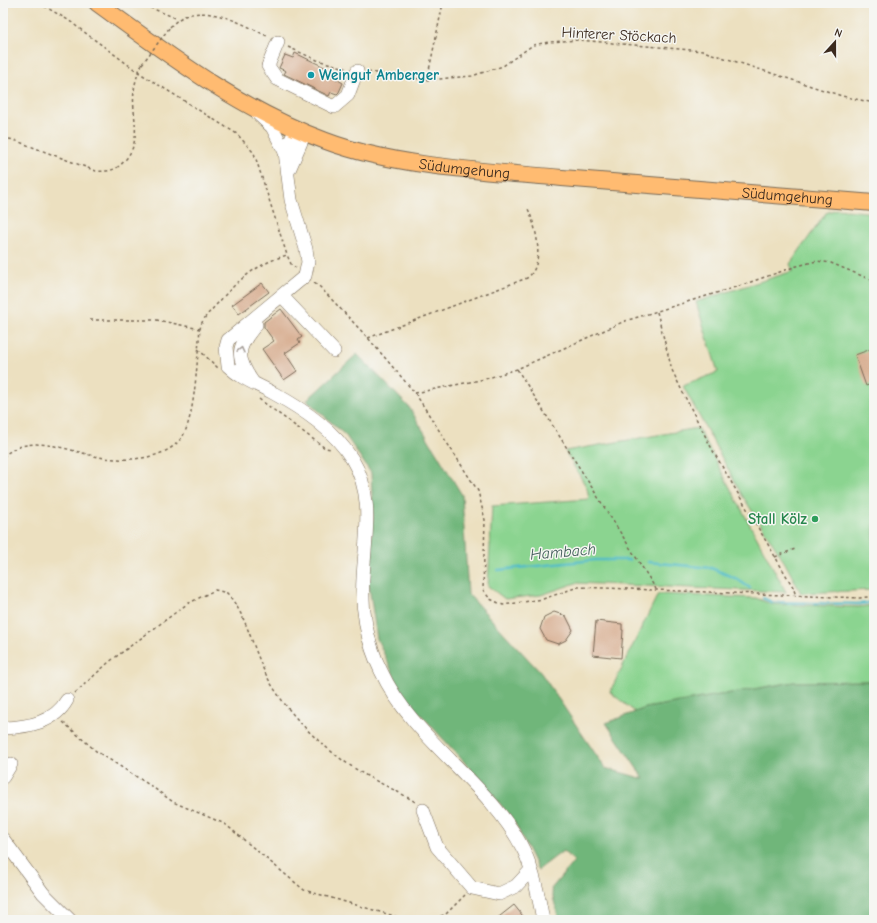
<svg xmlns="http://www.w3.org/2000/svg" width="877" height="923" font-family="'Comic Neue',sans-serif">
<style>
.green{fill:#8bd490;stroke:#637f57}
.forest{fill:#70b67a;stroke:#56704c}
.lines{fill:none;stroke-linecap:round;stroke-linejoin:round}
.stream{stroke:#50bcc9;stroke-width:2.5}
.building{fill:#d4a686}
.minor-casing{stroke:#796a57;stroke-width:14}
.major-casing{stroke:#796a57;stroke-width:18}
.path{stroke:#796a57;stroke-width:1.5;stroke-dasharray:3 3;stroke-linecap:butt}
.minor{stroke:#fff;stroke-width:13}
.major{stroke:#ffbb71;stroke-width:16}
.path-bridge{stroke:#796a57;stroke-width:1.5;stroke-dasharray:3 3;stroke-linecap:butt}
.oneway{stroke:#a79f9a}
.culture-dot{fill:#0f9aa8;stroke:#f6f6f2;stroke-width:1.5}
.leisure-dot{fill:#2e9e5b;stroke:#f6f6f2;stroke-width:1.5}
.labels{text-anchor:middle;dominant-baseline:central;stroke-width:3;stroke-linejoin:round;paint-order:stroke}
.street-label{font-size:15px;fill:#3b2a1e;stroke:#f6f6f2}
.culture-label{font-size:15px;font-weight:bold;fill:#0d838f;stroke:#f6f6f2;text-anchor:start}
.leisure-label{font-size:15px;font-weight:bold;fill:#27864d;stroke:#f6f6f2;text-anchor:end}
.water-label{font-size:16px;font-style:italic;fill:#425d5a;stroke:#f6f6f2}
</style>
<rect width="100%" height="100%" fill="#f6f6f2"/>
<filter id="ink" filterUnits="userSpaceOnUse"><feTurbulence type="fractalNoise" baseFrequency=".025" numOctaves="2"/><feDisplacementMap in="SourceGraphic" scale="8" xChannelSelector="R" yChannelSelector="G"/><feConvolveMatrix kernelMatrix="1 2 1 2 8 2 1 2 1" color-interpolation-filters="sRGB"/></filter>
<filter id="wash" filterUnits="userSpaceOnUse"><feTurbulence type="fractalNoise" baseFrequency=".012" numOctaves="4" result="noise"/><feDisplacementMap in="SourceGraphic" scale="16" xChannelSelector="R" yChannelSelector="G"/><feGaussianBlur stdDeviation="0.9" result="paint"/><feColorMatrix in="noise" values="0 0 0 0 0 0 0 0 0 0 0 0 0 0 0 0 0 1.4 0 .05"/><feComposite in="paint" operator="in"/></filter>
<g filter="url(#wash)">
<rect width="100%" height="100%" fill="#ece0c0"/>
<!-- green -->
<g class="green">
<polygon points="837,209 874,213 874,590 801,593 785,563 742,495 683,386 718,372 696,302 793,271 790,264 826,213"/>
<polygon points="698,428 786,592 576,583 541,595 505,599 488,586 492,506 589,499 587,488 565,451"/>
<polygon points="658,594 756,598 771,604 859,607 874,605 874,681 794,682 646,708 635,712 610,692"/>
</g>
<!-- forest -->
<polygon class="forest" points="357,354 409,407 462,495 468,594 541,673 605,768 644,779 606,723 646,708 794,682 874,681 874,920 559,920 551,889 574,861 563,851 538,870 514,821 478,777 403,695 377,639 367,573 373,518 371,473 346,436 307,400"/>
<g class="lines">
<!-- stream -->
<g class="stream">
<polyline points="648,562 711,568 737,579 750,588"/>
<polyline points="498,570 595,560 629,560"/>
<polyline points="763,598 772,602 860,604 874,602"/>
</g>
</g>
<g id="blocks">
<!-- building -->
<g class="building">
<polygon points="295,53 339,74 336,79 343,83 339,92 337,94 331,92 329,96 284,74 286,71 279,68 285,55 293,58"/>
<polygon points="262,283 269,292 239,314 232,305"/>
<polygon points="281,309 302,337 298,340 300,343 285,353 297,371 284,380 262,349 274,341 264,327 264,322"/>
<polygon points="874,348 874,383 866,386 855,355"/>
<polygon points="554,612 566,616 573,630 566,640 558,644 546,640 540,629 544,617"/>
<polygon points="596,621 622,624 622,630 623,630 621,658 593,655"/>
<polygon points="514,905 526,920 495,920"/>
</g>
</g>
</g>
<g filter="url(#ink)">
<use href="#blocks" fill-opacity="0" stroke="#796a57" stroke-width="1"/>
<g class="lines">
<defs>
<g id="minor">
<polyline points="278,42 268,66 277,79 334,107 348,95 357,71"/>
<polyline points="258,114 272,127 285,152"/>
<path d="M296,129L285,152L291,200L306,249L308,262L305,276L228,340L226,347L228,366C241,379 259,385 275,394C304,410 334,430 352,459C375,496 365,537 363,578C361,609 367,643 381,671C413,741 491,783 524,851C534,872 539,898 543,920"/>
<polyline points="289,170 305,133"/>
<polyline points="282,296 334,351"/>
<path d="M252,381C235,356 237,347 256,325"/>
<path d="M3,728C28,727 54,723 67,700"/>
<polyline points="3,777 11,764"/>
<polyline points="423,810 437,847 472,888 499,894 516,886 530,871"/>
<polyline points="3,839 43,893 70,920"/>
</g>
<g id="major">
<path id="s1" d="M97,3C170,56 241,110 326,141C395,167 487,171 562,178C666,186 770,195 874,203"/>
</g>
</defs>
<!-- minor casing -->
<use href="#minor" class="minor-casing"/>
<!-- major casing -->
<use href="#major" class="major-casing"/>
<!-- path -->
<g class="path">
<polyline points="39,3 68,20 138,72 237,134 254,153 287,255 291,264 296,268"/>
<polyline points="139,3 178,19"/>
<path d="M170,27C174,23 179,18 185,16C212,6 245,25 269,37"/>
<polyline points="288,47 317,60 346,68"/>
<polyline points="368,72 427,80 472,76 503,66 533,45 549,42 578,40 703,51 842,96 874,103"/>
<polyline points="427,80 443,3"/>
<path d="M3,138L14,140L96,171C110,172 117,170 126,159C143,138 131,115 134,91C135,82 138,72 142,64"/>
<polyline points="314,283 320,287 368,338 415,393 478,491 485,520 483,590 490,599 503,605 543,599 578,587 860,598 874,596"/>
<polyline points="657,312 672,370 683,393 713,451 793,587 796,596"/>
<polyline points="90,320 157,320 200,329"/>
<path d="M368,338L527,278C546,264 536,225 527,207"/>
<polyline points="198,349 218,368"/>
<polyline points="517,369 656,589"/>
<polyline points="415,393 485,379 517,369 625,321 739,286 797,266 817,261 831,263 874,281"/>
<polyline points="259,399 325,448 331,449"/>
<path d="M3,457C30,430 72,453 104,458C130,461 169,460 184,434C196,409 197,357 200,329C202,318 210,312 217,304C239,279 255,265 287,255"/>
<polyline points="775,557 795,549"/>
<path d="M75,693L109,662L187,604L215,590L227,593C249,618 253,653 270,682C293,721 329,754 367,776C383,785 400,792 415,802"/>
<polyline points="63,722 96,751 151,786 173,802 225,824 304,890 408,920"/>
<polyline points="423,920 445,915 465,895"/>
</g>
<!-- minor -->
<use href="#minor" class="minor"/>
<!-- major -->
<use href="#major" class="major"/>
<!-- path-bridge -->
<polyline class="path-bridge" points="142,64 170,27"/>
</g>
<!-- one-way arrows -->
<defs><path id="oneway-chevron" d="M-2-3.5L2.5 0L-2 3.5" fill="none" stroke-width="1.6" stroke-linecap="round" stroke-linejoin="round"/></defs>
<use class="oneway" href="#oneway-chevron" transform="translate(241 350) rotate(-77)"/>
</g>
<!-- markers -->
<circle class="culture-dot" cx="311" cy="75" r="4"/>
<circle class="leisure-dot" cx="815" cy="519" r="4"/>
<g class="labels">
<!-- street labels -->
<g class="street-label">
<text transform="translate(619 35) rotate(3)">Hinterer Stöckach</text>
<text stroke="none"><textPath href="#s1" startOffset="410">Südumgehung</textPath></text>
<text stroke="none"><textPath href="#s1" startOffset="734">Südumgehung</textPath></text>
</g>
<!-- culture labels -->
<g class="culture-label">
<text x="319" y="75">Weingut Amberger</text>
</g>
<!-- leisure labels -->
<g class="leisure-label">
<text x="807" y="519">Stall Kölz</text>
</g>
<!-- water labels -->
<g class="water-label">
<text transform="translate(563 552) rotate(-5)">Hambach</text>
</g>
</g>
<!-- margin -->
<rect width="877" height="923" fill="none" stroke="#f6f6f2" stroke-width="16"/>
<!-- north arrow -->
<g transform="translate(835 42) rotate(21)" stroke="#f6f6f2" stroke-width="3" paint-order="stroke">
<path d="M0-3L7 15L0 10L-7 15Z" fill="#3b2a1e"/>
<text y="-6" font-size="11" font-weight="bold" text-anchor="middle" fill="#3b2a1e">N</text>
</g>
</svg>
